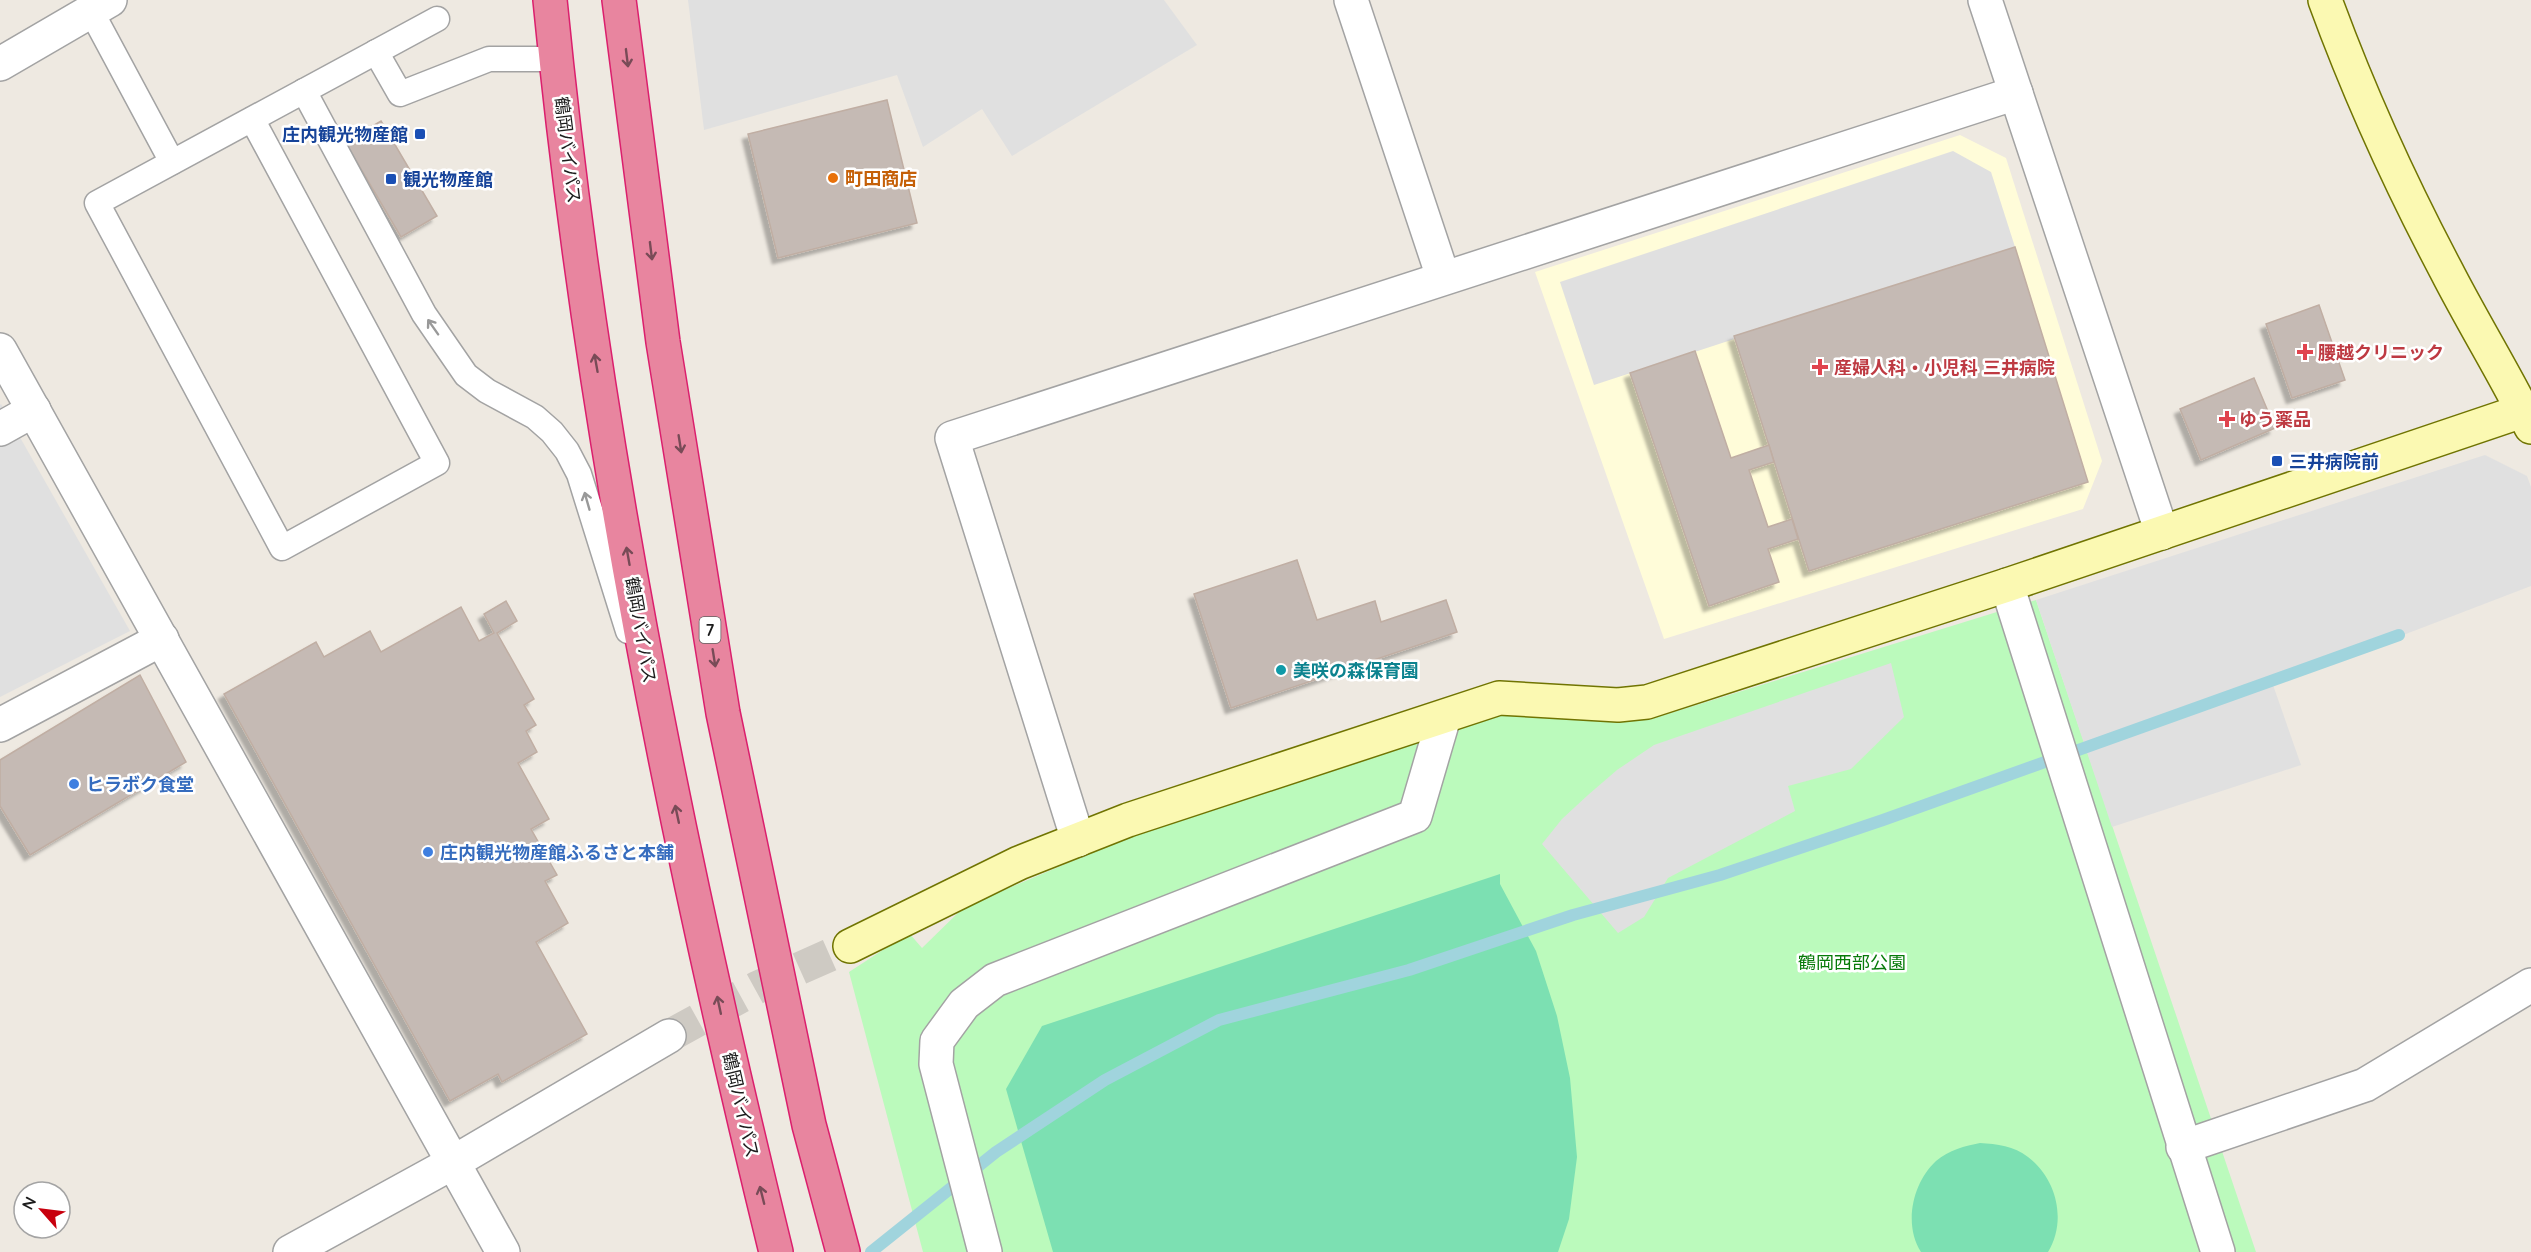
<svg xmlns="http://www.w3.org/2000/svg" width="2531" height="1252" font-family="Quicksand,'Noto Sans JP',sans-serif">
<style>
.education{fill:#fffcd9}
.park{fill:#bbfabc}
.pitch{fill:#7ce0b2}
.parking{fill:#e0e0e0}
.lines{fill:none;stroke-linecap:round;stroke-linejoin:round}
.stream{stroke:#a0d4dd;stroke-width:12}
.building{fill:#c5bab4;stroke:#c0aea3;stroke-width:1.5;filter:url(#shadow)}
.street-tunnel{stroke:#cecac3;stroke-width:33;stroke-dasharray:33 16;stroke-linecap:butt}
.lane-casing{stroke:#a3a3a3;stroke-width:27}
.street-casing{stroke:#a3a3a3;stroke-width:36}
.secondary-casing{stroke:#707402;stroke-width:36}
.highway-casing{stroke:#db1f6d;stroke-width:36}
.lane{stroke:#fff;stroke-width:24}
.street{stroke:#fff;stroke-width:33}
.secondary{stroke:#fbf9b2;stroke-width:33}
.highway{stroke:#e8859f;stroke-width:33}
.oneway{stroke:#784b57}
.oneway2{stroke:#999}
.transit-dot{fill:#1a4fb4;stroke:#fff;stroke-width:2}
.food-dot{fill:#e8710a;stroke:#fff;stroke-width:2}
.health-dot{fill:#e0444e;stroke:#fff;stroke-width:2}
.culture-dot{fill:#0f9aa8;stroke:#fff;stroke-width:2}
.shop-dot{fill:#3f7fe0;stroke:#fff;stroke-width:2}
.labels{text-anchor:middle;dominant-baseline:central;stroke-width:5;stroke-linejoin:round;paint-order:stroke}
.shield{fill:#fff;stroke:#606060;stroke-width:1.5}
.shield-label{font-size:16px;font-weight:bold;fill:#1c1c1c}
.transit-label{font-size:18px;font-weight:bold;fill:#164399;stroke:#fff;text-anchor:start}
.street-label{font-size:18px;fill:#1c1c1c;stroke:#fff}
.food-label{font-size:18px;font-weight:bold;fill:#c56008;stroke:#fff;text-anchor:start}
.health-label{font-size:18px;font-weight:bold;fill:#be3a42;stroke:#fff;text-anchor:start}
.culture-label{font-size:18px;font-weight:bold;fill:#0d838f;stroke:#fff;text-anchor:start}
.shop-label{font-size:18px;font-weight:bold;fill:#366cbe;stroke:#fff;text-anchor:start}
.park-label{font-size:18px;fill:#087b0a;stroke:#fff}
</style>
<defs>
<filter id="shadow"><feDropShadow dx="-5.5" dy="5.5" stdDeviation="1.5" flood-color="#0004"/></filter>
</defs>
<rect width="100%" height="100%" fill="#eee9e1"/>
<!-- education -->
<polygon class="education" points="1960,135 2006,158 2102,461 2083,509 1664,639 1535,272"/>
<!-- park -->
<polygon class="park" points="2036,600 2256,1252 923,1252 849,972 909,933 922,948 964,907 1136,834 1512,707 1648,720"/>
<!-- pitch -->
<g class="pitch">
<polygon points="1500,874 1500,884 1536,951 1557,1016 1570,1078 1577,1157 1569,1219 1558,1252 1053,1252 1006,1089 1042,1026"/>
<path d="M1980,1143C1997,1144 2014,1146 2028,1157C2057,1179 2067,1221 2048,1252H1921C1903,1224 1913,1182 1936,1161C1949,1150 1965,1146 1980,1143Z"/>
</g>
<!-- parking -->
<g class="parking">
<polygon points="688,0 1164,0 1197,45 1012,156 982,109 923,147 897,75 704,130"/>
<polygon points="1953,151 1991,172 2015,247 1594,385 1560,282"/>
<polygon points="1,404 130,631 0,697 0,405"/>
<polygon points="2485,455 2527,476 2531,487 2531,586 2273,685 2301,765 2112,827 2036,600"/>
<polygon points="1891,663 1904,717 1851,769 1788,786 1795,811 1668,878 1644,917 1618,933 1542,844 1562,819 1588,795 1617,770 1654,745"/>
</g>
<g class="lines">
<!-- stream -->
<polyline class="stream" points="871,1252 996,1152 1105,1080 1219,1020 1409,970 1573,915 1720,875 1883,820 2399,635"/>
</g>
<!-- building -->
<g class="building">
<polygon points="887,100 917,223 778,258 748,134"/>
<polygon points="381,121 437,216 401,237 345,142"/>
<polygon points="2015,247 2088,482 1809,571 1734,336"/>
<polygon points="2319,305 2345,380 2292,398 2266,324"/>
<polygon points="1695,351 1731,458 1769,445 1774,462 1749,470 1768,527 1792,519 1798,539 1768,549 1779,582 1709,606 1630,373"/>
<polygon points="2254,378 2275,428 2201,460 2180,409"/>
<polygon points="1297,560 1317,620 1375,601 1381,622 1446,600 1457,632 1231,708 1194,594"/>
<polygon points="506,601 517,621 497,633 534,699 524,705 536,725 526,731 537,752 518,763 549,819 531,829 557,875 545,881 568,923 536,942 587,1034 502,1082 498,1074 450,1101 224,694 316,642 324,657 370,631 381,652 461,607 479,641 494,633 484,614"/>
<polygon points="140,675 186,762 30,855 0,806 0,760"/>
</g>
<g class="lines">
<!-- street-tunnel -->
<polyline class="street-tunnel" points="669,1036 758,987 850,946"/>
<defs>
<g id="lane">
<polyline points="91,11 172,162"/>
<polyline points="376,52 400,94 489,59 556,59"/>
<polyline points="304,91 424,314 466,375 487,391 535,417 552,432 567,451 579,474 628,631"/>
<path d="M252,119L437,463L282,548L97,203C210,141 324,81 437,19"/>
</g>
<g id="street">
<polyline points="1351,0 1443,277"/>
<polyline points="1985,0 2162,533"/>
<polyline points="0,64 110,0"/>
<polyline points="0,350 503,1252"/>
<polyline points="0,429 34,410"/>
<polyline points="2007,585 2218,1252"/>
<polyline points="0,725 162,639"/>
<polyline points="1078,840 952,438 2016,93"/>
<polyline points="2183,1147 2365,1085 2531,985"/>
<polyline points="290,1252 454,1162 669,1036"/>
<polyline points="985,1252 936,1064 937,1041 964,1004 995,980 1415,816 1444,717"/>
</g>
<g id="secondary">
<path d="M2325,0C2359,93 2400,183 2446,270C2473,323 2505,374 2531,427"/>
<polyline points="850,946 1019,863 1128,820 1499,698 1618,705 1647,702 2007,585 2531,408"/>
</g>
<g id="highway">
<path d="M550,0C591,422 675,840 776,1252"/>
<polyline points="619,0 663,342 723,713 809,1125 843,1252"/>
</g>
</defs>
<!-- lane casing -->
<use href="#lane" class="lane-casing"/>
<!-- street casing -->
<use href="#street" class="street-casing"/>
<!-- secondary casing -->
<use href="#secondary" class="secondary-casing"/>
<!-- highway casing -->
<use href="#highway" class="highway-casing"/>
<!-- lane -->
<use href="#lane" class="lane"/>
<!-- street -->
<use href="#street" class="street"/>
<!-- secondary -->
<use href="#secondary" class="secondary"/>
<!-- highway -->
<use href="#highway" class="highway"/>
</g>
<!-- one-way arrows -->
<defs><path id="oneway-shaft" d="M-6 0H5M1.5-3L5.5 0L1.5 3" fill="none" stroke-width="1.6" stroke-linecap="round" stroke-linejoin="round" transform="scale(1.5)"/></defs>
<g class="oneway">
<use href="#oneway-shaft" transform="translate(627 58) rotate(83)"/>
<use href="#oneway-shaft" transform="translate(651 251) rotate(83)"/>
<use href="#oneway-shaft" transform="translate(596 363) rotate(-100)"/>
<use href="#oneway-shaft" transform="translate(680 444) rotate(81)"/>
<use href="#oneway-shaft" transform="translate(628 556) rotate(-100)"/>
<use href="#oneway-shaft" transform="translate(714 658) rotate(81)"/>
<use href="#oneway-shaft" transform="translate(677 814) rotate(-102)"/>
<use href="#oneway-shaft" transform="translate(719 1005) rotate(-102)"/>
<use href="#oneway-shaft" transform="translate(762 1195) rotate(-104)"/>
</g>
<g class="oneway2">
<use href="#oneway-shaft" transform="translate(433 327) rotate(-125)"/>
<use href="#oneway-shaft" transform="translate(587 501) rotate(-106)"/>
</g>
<!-- markers -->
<g class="transit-dot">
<rect x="414" y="128" width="12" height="12" rx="3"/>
<rect x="385" y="173" width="12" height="12" rx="3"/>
<rect x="2271" y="455" width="12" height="12" rx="3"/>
</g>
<circle class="food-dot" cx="833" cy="178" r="6"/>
<g class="health-dot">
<path d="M2302 343h6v6h6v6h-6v6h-6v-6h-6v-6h6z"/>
<path d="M1817 358h6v6h6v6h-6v6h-6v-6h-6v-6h6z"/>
<path d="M2224 410h6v6h6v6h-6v6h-6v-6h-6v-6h6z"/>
</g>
<circle class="culture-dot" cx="1281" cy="670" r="6"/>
<g class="shop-dot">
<circle cx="74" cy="784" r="6"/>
<circle cx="428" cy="852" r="6"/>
</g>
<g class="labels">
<!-- shield labels -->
<rect class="shield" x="699.5" y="617" width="21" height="26" rx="4.5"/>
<g class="shield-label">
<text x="710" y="630">7</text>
</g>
<!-- transit labels -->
<g class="transit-label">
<text x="408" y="134" text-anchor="end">庄内観光物産館</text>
<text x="403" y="179">観光物産館</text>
<text x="2289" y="461">三井病院前</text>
</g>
<!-- street labels -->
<g class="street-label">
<text transform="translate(568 150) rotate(83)">鶴岡バイパス</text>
<text transform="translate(641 630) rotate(80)">鶴岡バイパス</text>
<text transform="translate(741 1105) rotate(77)">鶴岡バイパス</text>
</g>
<!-- food labels -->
<g class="food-label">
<text x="845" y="178">町田商店</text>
</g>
<!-- health labels -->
<g class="health-label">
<text x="2318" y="352">腰越クリニック</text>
<text x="1834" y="367">産婦人科・小児科 三井病院</text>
<text x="2239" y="419">ゆう薬品</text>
</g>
<!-- culture labels -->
<g class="culture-label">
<text x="1293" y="670">美咲の森保育園</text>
</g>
<!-- shop labels -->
<g class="shop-label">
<text x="86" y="784">ヒラボク食堂</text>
<text x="440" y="852">庄内観光物産館ふるさと本舗</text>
</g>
<!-- park labels -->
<g class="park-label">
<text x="1852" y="962">鶴岡西部公園</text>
</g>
</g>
<!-- north arrow -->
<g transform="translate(42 1210) rotate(298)"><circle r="28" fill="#ffffff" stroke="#a4a4a4" stroke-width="1.5"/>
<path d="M0-4.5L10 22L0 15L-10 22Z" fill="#c8000e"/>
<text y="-9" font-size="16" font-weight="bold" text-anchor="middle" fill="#1c1c1c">N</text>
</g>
</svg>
